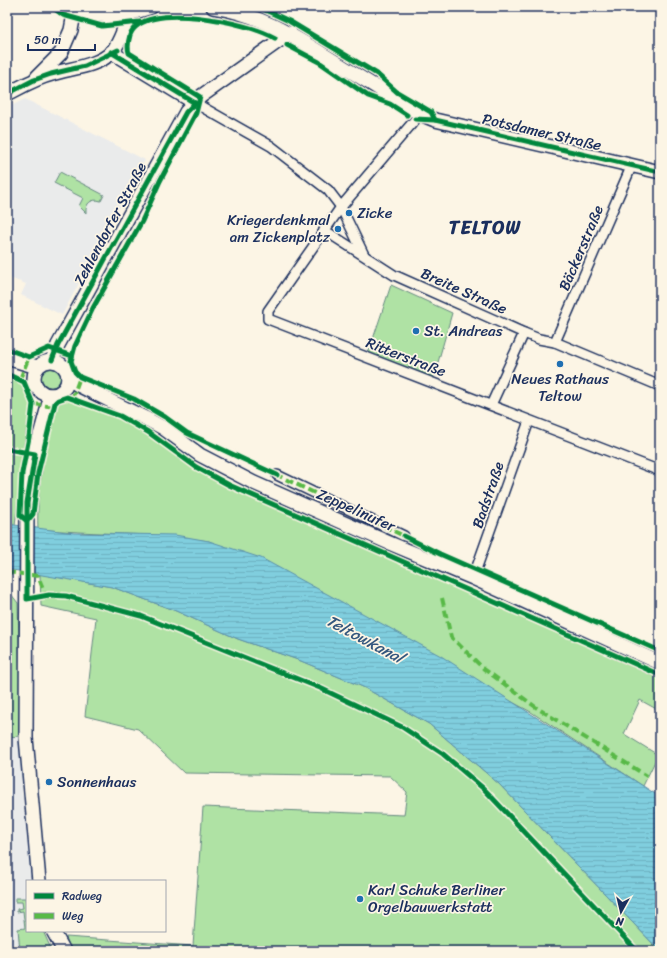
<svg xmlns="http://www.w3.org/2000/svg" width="667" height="958" font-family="Sriracha,sans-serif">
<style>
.built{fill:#eaebeb}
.green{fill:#afe2a4;stroke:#658881}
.water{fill:url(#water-rules);stroke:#588eab}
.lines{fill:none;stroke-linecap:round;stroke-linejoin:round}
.street-casing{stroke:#1b2f5e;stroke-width:12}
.secondary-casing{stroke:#1b2f5e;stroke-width:16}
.street{stroke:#fcf5e5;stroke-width:9}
.secondary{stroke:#fcf5e5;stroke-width:13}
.quiet{stroke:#58b947;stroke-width:4;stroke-dasharray:8 4;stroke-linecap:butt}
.cycleway-casing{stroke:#fcf5e5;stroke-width:8}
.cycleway{stroke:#00873e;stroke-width:5}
.poi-dot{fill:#1f6fb2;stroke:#fcf5e5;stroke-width:1.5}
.labels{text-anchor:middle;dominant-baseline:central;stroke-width:3.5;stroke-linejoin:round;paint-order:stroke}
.street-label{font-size:15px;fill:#1b2f5e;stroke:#fcf5e5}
.poi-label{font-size:15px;fill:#1b2f5e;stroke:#fcf5e5;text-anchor:start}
.water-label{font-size:16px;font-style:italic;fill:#34577e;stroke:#fcf5e5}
.district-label{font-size:19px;font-weight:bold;letter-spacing:1px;fill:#1b2f5e;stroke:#fcf5e5}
</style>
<defs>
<pattern id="water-rules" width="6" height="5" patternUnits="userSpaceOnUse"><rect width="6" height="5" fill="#80cede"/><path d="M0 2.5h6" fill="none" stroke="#6eb1c1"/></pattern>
</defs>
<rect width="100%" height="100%" fill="#fcf5e5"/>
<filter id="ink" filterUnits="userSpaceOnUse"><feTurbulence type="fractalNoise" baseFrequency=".025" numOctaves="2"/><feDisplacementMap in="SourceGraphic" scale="8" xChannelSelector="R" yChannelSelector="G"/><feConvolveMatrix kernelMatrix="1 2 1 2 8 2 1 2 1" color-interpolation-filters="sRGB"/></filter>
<g filter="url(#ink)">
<!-- built -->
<g class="built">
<polygon points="25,99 145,160 62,315 21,295 26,284 7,277 7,108"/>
<polygon points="21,736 22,789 32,881 27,881 27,931 49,951 7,951 7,737"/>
</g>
<!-- green -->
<g class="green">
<path d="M60,172L104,195L101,201C92,198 85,203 86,213L79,206L83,198L54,183Z"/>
<polygon points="391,285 452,313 433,380 368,354"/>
<circle cx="51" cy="377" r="10"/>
<polygon points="7,375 23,382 31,400 22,457 15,526 7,524"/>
<path d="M67,400L118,418L137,428L205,475L234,489L660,679V711L640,700L624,734L658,755L643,786L531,712L209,541C152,532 95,535 38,529C36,485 47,446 58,404Z"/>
<polygon points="40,574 112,587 176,611 238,639 301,661 363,687 429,724 499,784 660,951 414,951 394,948 394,951 71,951 66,937 193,946 203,807 404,815 407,792 390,776 184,773 138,729 85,716 96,618 41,606"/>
<polygon points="7,589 18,603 21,736 7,737"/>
<polygon points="15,898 27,898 27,931 43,931 52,951 20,951 18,929 25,928 23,911 17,912 17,909 23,908 22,902 15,902"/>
</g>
<!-- water -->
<polygon class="water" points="7,524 74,533 175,535 209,541 261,558 441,656 643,786 660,797 660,951 499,784 429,724 363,687 301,661 238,639 176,611 112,587 7,569"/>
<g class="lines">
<defs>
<g id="street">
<polyline points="195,103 271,146 328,190 341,207 364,255"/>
<polyline points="420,114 341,207 268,311 268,319 660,471"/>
<polyline points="324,230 394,275 524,333 539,339 555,342 660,386"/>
<polyline points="555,342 632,165"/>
<polyline points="491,405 524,333"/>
<polyline points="277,475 404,536"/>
<polyline points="473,578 529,421"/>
</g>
<g id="secondary">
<path d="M72,7C101,20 122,17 151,7"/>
<path d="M213,7C265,15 298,39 342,66C368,82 394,98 420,114L435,120L660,172"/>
<polyline points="111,52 195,103"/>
<polyline points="37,77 61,53 71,30 75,9"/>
<path d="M7,94C21,87 36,78 52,74C70,68 97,67 112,52C120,43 128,19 131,7"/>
<polyline points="7,358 37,367"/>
<polyline points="52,360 58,345 186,112 200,97 290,33"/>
<circle cx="51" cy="378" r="17"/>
<polyline points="68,378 78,385 145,418 163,428 200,455 254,483 387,542 473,578 660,663"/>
<polyline points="39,881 26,738 27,503 35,454 51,395"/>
<polyline points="53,931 64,951"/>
</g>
</defs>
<!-- street casing -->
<use href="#street" class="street-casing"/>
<!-- secondary casing -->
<use href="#secondary" class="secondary-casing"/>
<!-- street -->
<use href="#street" class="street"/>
<!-- secondary -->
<use href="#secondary" class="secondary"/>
<!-- quiet -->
<g class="quiet">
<polyline points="20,379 29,357"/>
<polyline points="72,399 80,377"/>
<polyline points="33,404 55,407"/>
<polyline points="275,474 406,537"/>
<polyline points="7,572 38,576 46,596"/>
<polyline points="442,598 451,637 484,669 537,708 647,776"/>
</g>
<defs>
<g id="cycleway">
<polyline points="52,7 63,15 102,26 140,22"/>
<polyline points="259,7 289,21 377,74 397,92 431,112 435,120"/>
<path d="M275,38C249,22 142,0 130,35C128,42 127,47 129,53L200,97L196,113L160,181L142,221L93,308L75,346L71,361L75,372L80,377L134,399L165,417L187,433L277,475"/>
<polyline points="287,45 319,62 368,96 390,104 407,115"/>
<polyline points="7,94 34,80 51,74 85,66 118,50"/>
<polyline points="415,119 435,120 660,172"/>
<polyline points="7,349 29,357 49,348 72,356"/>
<polyline points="52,360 58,345 186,112 195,103 111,52"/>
<polyline points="7,374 24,382 33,404 29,437 22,473 20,515 27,521 33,514 38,473 55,403 58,400 67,397 120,416 148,432 196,467 229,485 660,675"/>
<polyline points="7,449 35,454 27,503 27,599 49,595 66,596 141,616 320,688 402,727 443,754 484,789 637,951"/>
<polyline points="404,536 440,554 660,651"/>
</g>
</defs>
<!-- cycleway casing -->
<use href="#cycleway" class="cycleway-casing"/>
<!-- cycleway -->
<use href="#cycleway" class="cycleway"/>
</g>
</g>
<!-- markers -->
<g class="poi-dot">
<circle cx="349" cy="213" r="4"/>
<circle cx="338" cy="229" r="4"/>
<circle cx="416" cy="331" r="4"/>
<circle cx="560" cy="364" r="4"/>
<circle cx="49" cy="782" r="4"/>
<circle cx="360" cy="899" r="4"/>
</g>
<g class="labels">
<!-- street labels -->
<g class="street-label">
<text transform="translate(542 132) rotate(13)">Potsdamer Straße</text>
<text transform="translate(110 224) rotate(-62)">Zehlendorfer Straße</text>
<text transform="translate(581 248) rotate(-67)">Bäckerstraße</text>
<text transform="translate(464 291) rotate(24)">Breite Straße</text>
<text transform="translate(406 357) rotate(21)">Ritterstraße</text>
<text transform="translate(488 495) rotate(-71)">Badstraße</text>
<text transform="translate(356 510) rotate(24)">Zeppelinufer</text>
</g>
<!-- poi labels -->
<g class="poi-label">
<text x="357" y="213">Zicke</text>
<text x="330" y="220" text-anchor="end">Kriegerdenkmal<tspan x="330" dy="17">am Zickenplatz</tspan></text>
<text x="424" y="331">St. Andreas</text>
<text x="560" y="379" text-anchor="middle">Neues Rathaus<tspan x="560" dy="17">Teltow</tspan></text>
<text x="57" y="782">Sonnenhaus</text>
<text x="368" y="890">Karl Schuke Berliner<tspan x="368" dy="17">Orgelbauwerkstatt</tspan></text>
</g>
<!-- water labels -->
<g class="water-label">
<text transform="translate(365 639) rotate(28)">Teltowkanal</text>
</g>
<!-- district labels -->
<g class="district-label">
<text x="485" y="227">TELTOW</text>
</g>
</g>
<!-- margin -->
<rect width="667" height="958" fill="none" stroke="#fcf5e5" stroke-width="24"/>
<rect x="12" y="12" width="643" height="934" fill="none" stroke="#1b2f5e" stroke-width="1.5" filter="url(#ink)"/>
<!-- legend -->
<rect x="26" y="880" width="140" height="52" fill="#fcf5e5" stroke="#a2a6af"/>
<rect x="34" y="893" width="20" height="6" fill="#00873e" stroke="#a2a6af"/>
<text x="62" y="900" font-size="12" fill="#1b2f5e">Radweg</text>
<rect x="34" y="913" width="20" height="6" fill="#58b947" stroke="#a2a6af"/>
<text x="62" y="920" font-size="12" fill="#1b2f5e">Weg</text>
<!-- north arrow -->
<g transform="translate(621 912) rotate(188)" stroke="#fcf5e5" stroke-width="3" paint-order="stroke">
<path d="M0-3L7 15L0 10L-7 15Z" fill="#1b2f5e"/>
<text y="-6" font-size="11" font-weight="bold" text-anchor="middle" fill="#1b2f5e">N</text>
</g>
<!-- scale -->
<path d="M28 44v6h67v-6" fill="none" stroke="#1b2f5e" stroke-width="2"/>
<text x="34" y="44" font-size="12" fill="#1b2f5e" stroke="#fcf5e5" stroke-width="3" paint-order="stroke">50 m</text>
</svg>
